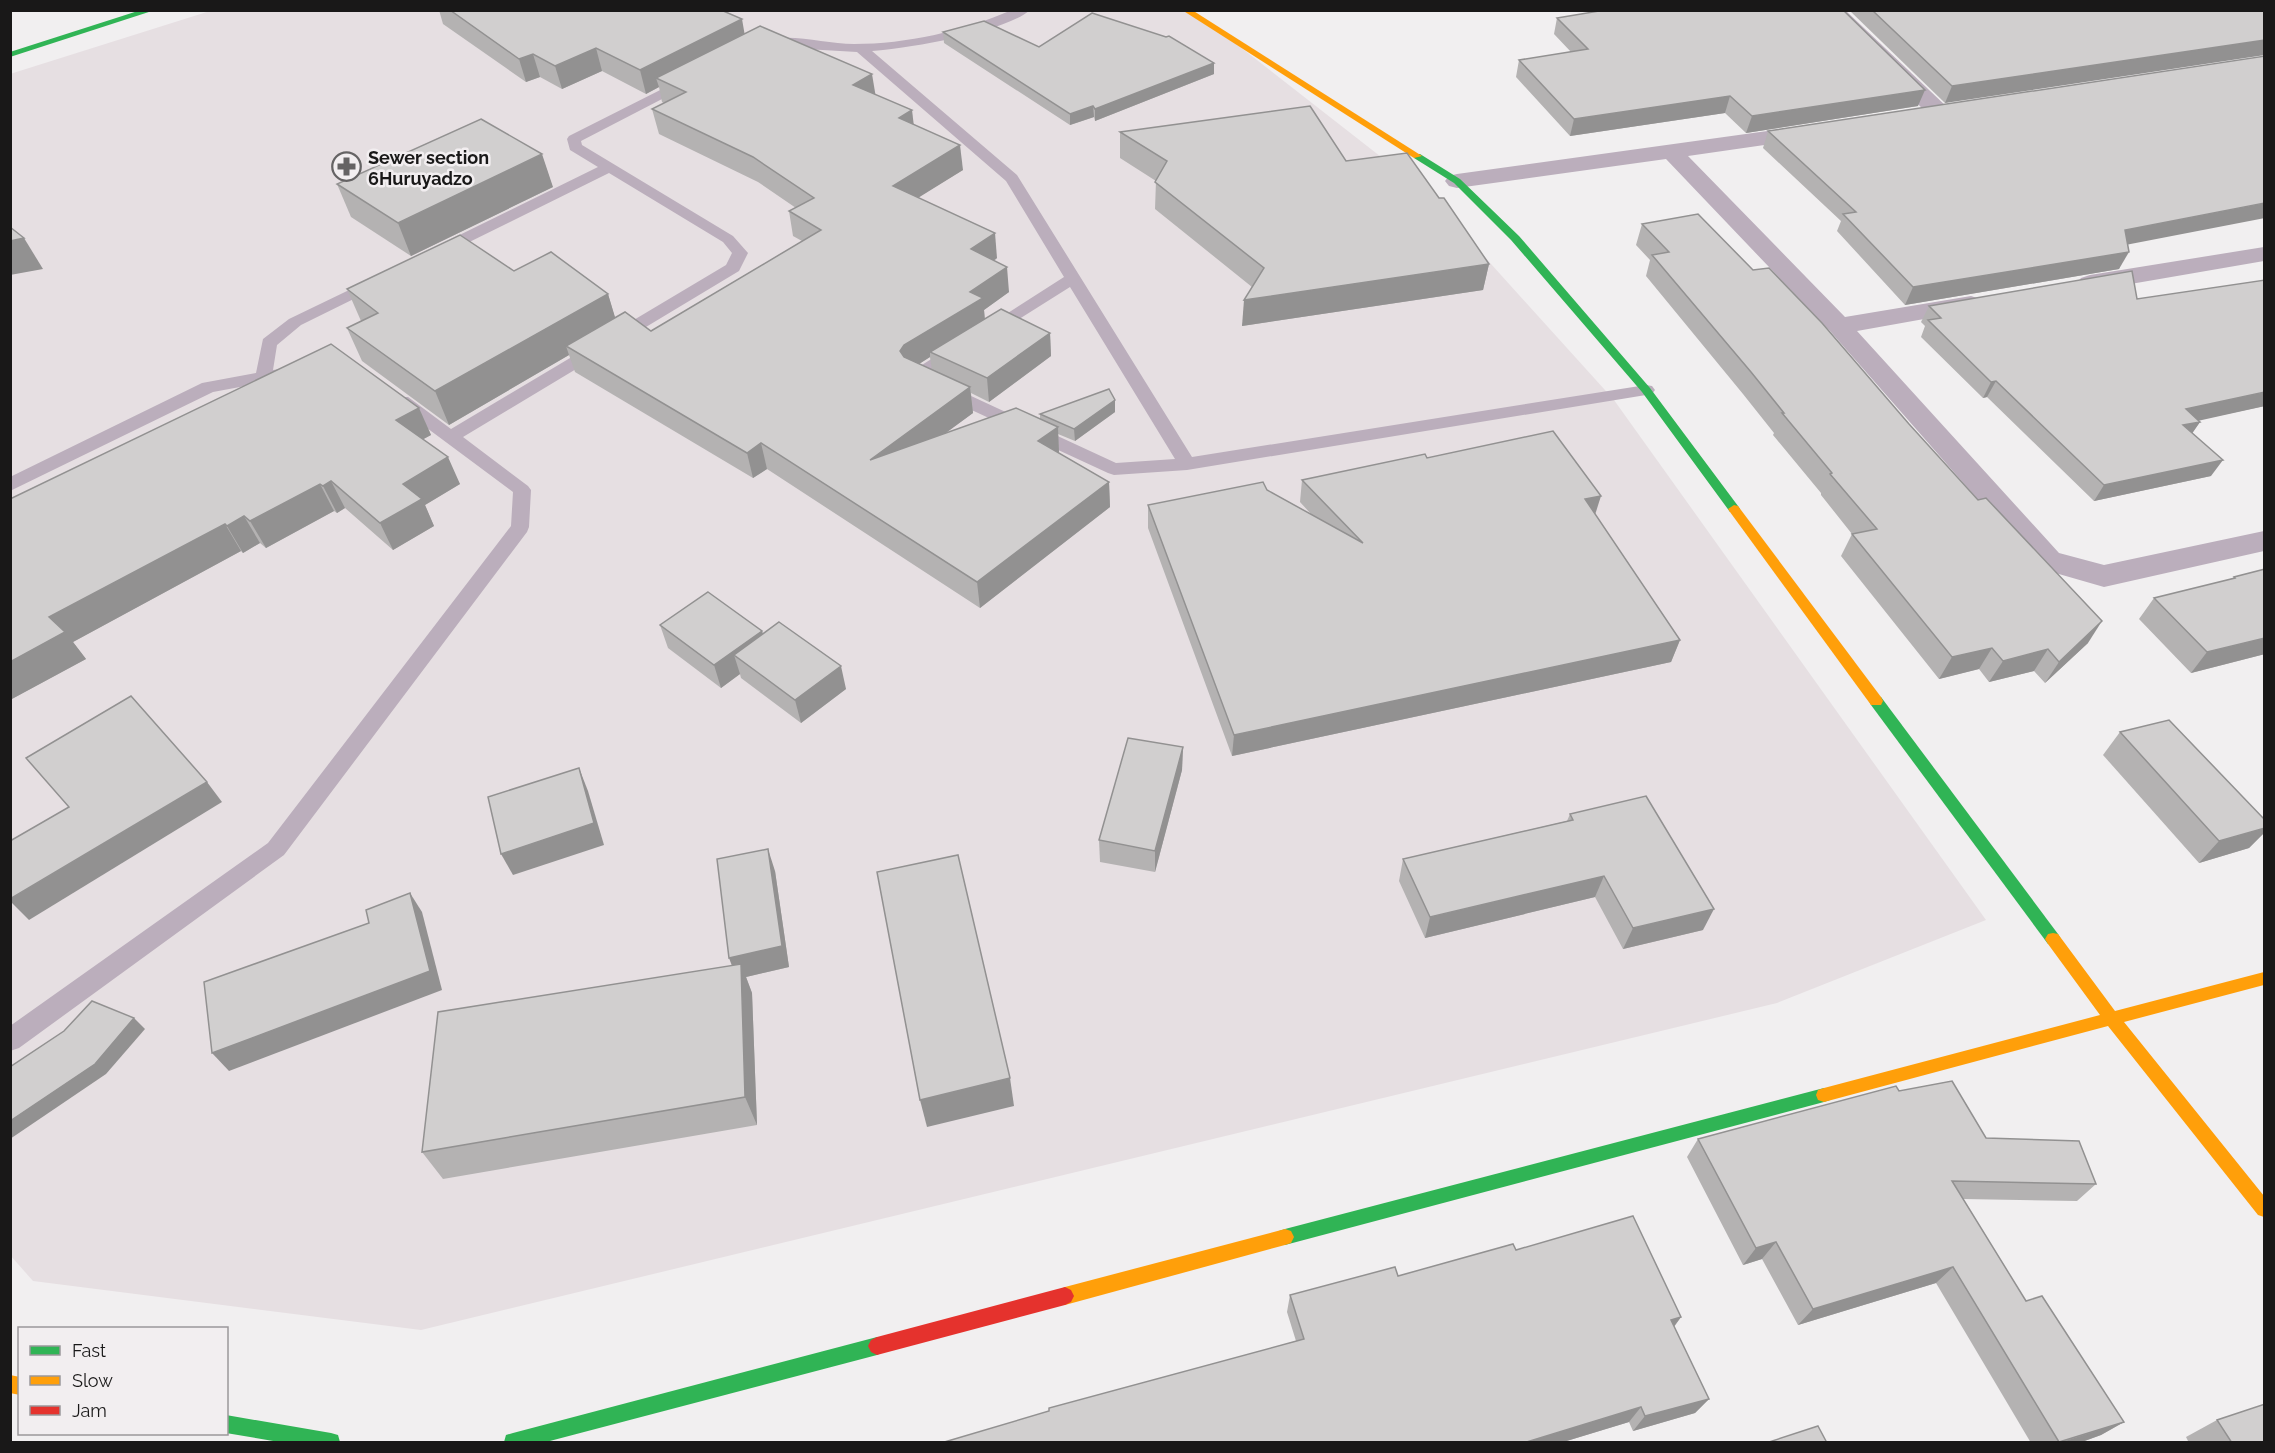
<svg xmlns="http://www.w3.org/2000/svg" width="2275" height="1453" font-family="Raleway,sans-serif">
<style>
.built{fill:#e6dfe2}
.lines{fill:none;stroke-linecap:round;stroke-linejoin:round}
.lane{fill:#bbaebc;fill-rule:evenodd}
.street{fill:#bbaebc;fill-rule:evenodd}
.fast{fill:#30b455;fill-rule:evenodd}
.slow{fill:#ff9f0a;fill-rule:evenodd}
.jam{fill:#e5322d;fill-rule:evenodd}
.wall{fill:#b4b2b2;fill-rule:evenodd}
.shaded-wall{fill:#929191}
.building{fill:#d1cfcf;stroke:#929191;stroke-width:1.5}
.labels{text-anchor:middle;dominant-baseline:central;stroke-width:5;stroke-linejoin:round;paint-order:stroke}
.far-poi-label{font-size:18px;font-weight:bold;fill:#191818;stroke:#f2eef0;text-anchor:start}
</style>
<rect width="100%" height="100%" fill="#f1eff0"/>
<!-- built -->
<polygon class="built" points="210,11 1194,11 1426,192 1614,400 1986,920 1777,1003 421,1330 33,1281 10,1255 10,74"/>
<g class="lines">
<!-- lane -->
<g class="lane">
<path d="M1012,10H1030C1006,32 906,49 872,51L1017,175L1192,457L1646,385L1652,386L1655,390L1652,394L1646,395L1187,470L1114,475L1108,473L909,381L906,377L909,373L949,348H961L963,352L961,356L928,376L1116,463L1175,459L1070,287L997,333H985L983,329L1064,277L1006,181L857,52L771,47L764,43L766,40C794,33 826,44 854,44C907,44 963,31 1012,10Z"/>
<polygon points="686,77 693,81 691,84 581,141 582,145 733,236 748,253 739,271 463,437 528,486 531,490 529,527 527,532 284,855 19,1048 10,1051 10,1026 268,843 511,526 513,492 396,405 393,401 396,397 408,397 451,429 726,265 732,253 723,242 609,173 445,254 433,254 431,251 433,248 598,167 570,150 567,139 569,136"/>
<polygon points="374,278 380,280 382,283 380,286 301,325 277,345 273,370 288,368 294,369 296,373 294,377 213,392 10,491 10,477 202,383 256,373 263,339 289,319"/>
</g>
<!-- street -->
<g class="street">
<polygon points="1823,10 1845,10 1948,108 1951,113 1948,118 1940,120 1932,118"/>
<polygon points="1811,125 1819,127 1822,132 1819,137 1688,156 1845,317 1971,296 1980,299 1984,304 1980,309 1857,331 2059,553 2104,565 2264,531 2264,551 2104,587 2038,568 1830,331 1666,159 1457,188 1449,186 1445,181 1449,176 1457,174"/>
<polygon points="2264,247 2264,261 2090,291 2081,288 2077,283 2081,278 2090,275"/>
</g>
<!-- fast -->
<g class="fast">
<polygon points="141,10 155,10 10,57 10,52"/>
<polygon points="1414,154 1420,154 1460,179 1519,236 1650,388 1738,506 1740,509 1738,512 1730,512 1642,392 1511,240 1454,183 1414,158"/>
<polygon points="1876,696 1881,697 2058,934 2061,939 2058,944 2053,945 2048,944 1871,705 1869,701"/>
<polygon points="1824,1088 1830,1090 1832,1095 1830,1100 1824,1102 1285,1245 1279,1243 1276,1237 1279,1231 1285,1229"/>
<polygon points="877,1337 883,1340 886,1346 883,1352 877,1355 546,1442 504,1442 506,1435 513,1433"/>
<polygon points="226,1415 331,1433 338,1435 340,1442 279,1442 226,1433"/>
</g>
<!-- slow -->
<g class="slow">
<polygon points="1182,10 1192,10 1422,156 1414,158"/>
<polygon points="1734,505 1738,506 1881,697 1883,701 1881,705 1871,705 1730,512 1728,509"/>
<polygon points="2053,933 2058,934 2115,1011 2264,972 2264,985 2124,1022 2264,1196 2264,1217 2258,1215 2108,1026 1824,1102 1818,1100 1816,1095 1818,1090 1824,1088 2100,1015 2048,944 2045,939 2048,934"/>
<polygon points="1285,1229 1291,1231 1294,1237 1291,1243 1285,1245 1065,1305 1059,1302 1056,1296 1059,1290 1065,1287"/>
<polygon points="10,1375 20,1377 20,1395 10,1393"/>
</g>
<!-- jam -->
<polygon class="jam" points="1065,1287 1071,1290 1074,1296 1071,1302 1065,1305 877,1355 871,1352 868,1346 871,1340 877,1337"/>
</g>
<!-- wall -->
<g class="wall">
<path d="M439,10H733L727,13L745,34L875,94L914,125L963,170L918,197L997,258L994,261L1009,292L984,310L985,319L1050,333L1051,356L989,402L971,393L973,413L945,433L1040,419V414L1115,400V412L1075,441L1058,434L1059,453L1109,482L1110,507L980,608L767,469L753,478L575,372L569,355L449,425L362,361L347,328L361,321L347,289L514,271L608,294L615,318L651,331L802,241L793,236L789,211L796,208L758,182L659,134L652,109L664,103L662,102L659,87L646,94L602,71L562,89L540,77L526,82L443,24ZM930,357L932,370L919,364Z"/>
<polygon points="1849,10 2265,10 1945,103"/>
<polygon points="1557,18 1918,106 1746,133 1725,113 1570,136 1516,77 1519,60 1571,52 1554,34"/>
<polygon points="943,32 1039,47 1214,63 1214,74 1095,121 1094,117 1070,125 944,43"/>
<polygon points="1768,131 2128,245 2119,269 1905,305 1837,231 1841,221 1763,148"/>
<polygon points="1120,132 1346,161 1439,198 1489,264 1483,290 1242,326 1252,287 1155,209 1156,181 1120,158"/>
<polygon points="337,184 553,187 411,256 351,217"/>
<polygon points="1642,224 2088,643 2045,683 2034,671 1989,682 1979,669 1939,679 1841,556 1852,534 1821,495 1821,493 1773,435 1774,433 1743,394 1646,276 1650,260 1636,245"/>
<polygon points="2137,299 2265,406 2198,420 2200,422 2192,433 2211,476 2094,501 1987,397 1983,398 1921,337 1925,326 1921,322 1929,306"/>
<polygon points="419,408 431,435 423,439 460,484 425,505 434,526 393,550 345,508 337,513 334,511 266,548 260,543 243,553 241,551 73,642 86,659 10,700 10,499"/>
<polygon points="1427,458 1595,514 1680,640 1671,662 1232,756 1148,528 1148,505 1267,490 1311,514 1300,502 1302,480"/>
<polygon points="2265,569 2265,654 2191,673 2139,619 2154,598 2232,579 2234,577"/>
<polygon points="660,625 762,631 763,634 846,689 801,723 741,678 740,674 721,688 668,648"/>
<polygon points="2120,732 2265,820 2265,832 2249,848 2199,863 2103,755"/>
<polygon points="1183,747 1182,770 1155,872 1100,862 1099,840"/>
<polygon points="1570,814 1703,930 1623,949 1595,897 1425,938 1399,881 1403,859 1567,821"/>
<polygon points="775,871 789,967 746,977 752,993 757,1125 443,1179 422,1152 732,965"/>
<polygon points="1899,1091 1986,1138 2096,1184 2077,1201 1963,1199 2026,1301 2124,1422 2101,1435 2079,1443 2031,1443 1936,1283 1798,1325 1762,1259 1743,1265 1687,1157 1698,1139"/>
<polygon points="1516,1250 1681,1317 1674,1327 1709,1399 1695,1413 1633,1431 1629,1422 1560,1443 941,1443 1296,1341 1287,1312 1290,1295 1398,1276"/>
<polygon points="2217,1420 2265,1443 2189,1443 2186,1437"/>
</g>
<!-- shaded-wall -->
<g class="shaded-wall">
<polygon points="742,19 746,42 656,78 659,87 646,94 640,70"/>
<polygon points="2265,40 2265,55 1945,103 1952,86"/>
<polygon points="596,48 602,71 562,89 555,66"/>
<polygon points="533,54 540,77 526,82 519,59"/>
<polygon points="1214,63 1214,74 1095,121 1095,109"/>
<polygon points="872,74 876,98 853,85"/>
<polygon points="1925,90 1918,106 1746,133 1752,116"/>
<polygon points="1730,96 1725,113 1570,136 1574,119"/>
<polygon points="1093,106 1094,117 1070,125 1070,114"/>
<polygon points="912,110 915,135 899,118"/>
<polygon points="960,145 963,170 897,211 893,186"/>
<polygon points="542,154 553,187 411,256 398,223"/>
<polygon points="2265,203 2265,218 2115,247 2125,230"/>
<polygon points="995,233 997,258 973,275 971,249"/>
<polygon points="24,238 43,269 10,275 10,241"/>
<polygon points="2129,252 2119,269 1905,305 1913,287"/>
<polygon points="1489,264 1483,290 1242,326 1244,300"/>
<polygon points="1007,267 1009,292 984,310 985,323 930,352 930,357 908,371 900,351 904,345 970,292"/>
<polygon points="608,294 618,327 566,346 569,355 449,425 435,391"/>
<polygon points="1050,333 1051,356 989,402 987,378"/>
<polygon points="1996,381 1987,397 1983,398 1991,382"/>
<polygon points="970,387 973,413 874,486 870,460"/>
<polygon points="2265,392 2265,406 2175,426 2186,409"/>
<polygon points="1115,400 1115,412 1075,441 1074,429"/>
<polygon points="419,408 431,435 409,447 396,420"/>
<polygon points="2200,422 2189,438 2183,425"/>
<polygon points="1058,427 1059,453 1038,441"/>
<polygon points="761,443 767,469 753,478 747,453"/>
<polygon points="448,457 460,484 425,505 434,526 393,550 380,523 403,484"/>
<polygon points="2223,460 2211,476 2094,501 2104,485"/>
<polygon points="331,481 345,508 337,513 323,486"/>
<polygon points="1109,482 1110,507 980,608 977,582"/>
<polygon points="320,484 334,511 266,548 250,521"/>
<polygon points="1601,496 1594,518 1585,499"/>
<polygon points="244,516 260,543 243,553 227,526"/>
<polygon points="225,524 241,551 73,642 86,659 10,700 10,662 49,617"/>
<polygon points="2102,621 2088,643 2045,683 2059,662"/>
<polygon points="762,631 768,654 734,655 740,674 721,688 714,665"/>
<polygon points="2265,638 2265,654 2191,673 2207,652"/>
<polygon points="1680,640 1671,662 1232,756 1234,735"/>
<polygon points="1992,648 1979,669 1939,679 1952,657"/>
<polygon points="2048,649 2034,671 1989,682 2003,661"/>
<polygon points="841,666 846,689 801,723 795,700"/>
<polygon points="1183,747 1182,770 1155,872 1155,851"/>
<polygon points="579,768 588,791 604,845 513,875 501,854"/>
<polygon points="207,782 222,802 29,920 10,901 10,899"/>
<polygon points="2265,828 2265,832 2249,848 2199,863 2219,841"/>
<polygon points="768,849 775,871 789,967 746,977 752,993 757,1125 745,1097 737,979 729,958"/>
<polygon points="1604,876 1595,897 1425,938 1430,917"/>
<polygon points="410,893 422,912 442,990 229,1071 212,1053"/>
<polygon points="1714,909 1703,930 1623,949 1633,928"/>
<polygon points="134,1018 145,1029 106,1074 10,1139 10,1121"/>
<polygon points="1010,1078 1014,1106 927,1127 920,1100"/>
<polygon points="1776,1242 1762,1259 1743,1265 1756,1248"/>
<polygon points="1953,1267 1936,1283 1798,1325 1813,1309"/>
<polygon points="1681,1317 1669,1333 1671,1320"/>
<polygon points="1709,1399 1695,1413 1633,1431 1645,1416"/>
<polygon points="1641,1407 1629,1422 1560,1443 1523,1443"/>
<polygon points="2124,1422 2101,1435 2079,1443 2059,1443"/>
</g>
<!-- building -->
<g class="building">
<polygon points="450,10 721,10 742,19 640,70 596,48 555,66 533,54 519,59"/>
<polygon points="1605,10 1843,10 1925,90 1752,116 1730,96 1574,119 1519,60 1588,49 1557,18"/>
<polygon points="1872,10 2265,10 2265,40 1952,86"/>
<polygon points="1092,13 1166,37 1169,36 1214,63 1095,109 1093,106 1070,114 943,32 984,21 1039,47"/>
<polygon points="760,26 872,74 853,85 912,110 899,118 960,145 893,186 995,233 971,249 1007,267 970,292 983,298 904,345 900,351 904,357 970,387 870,460 1016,408 1058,427 1038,441 1109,482 977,582 761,443 747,453 566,346 625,312 651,331 821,230 789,211 814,198 753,157 652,109 686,92 656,78"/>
<polygon points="2265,56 2265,203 2125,230 2129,252 1913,287 1843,214 1856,212 1768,131"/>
<polygon points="1310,106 1346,161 1407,153 1439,198 1444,198 1489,264 1244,300 1264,268 1155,182 1167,161 1120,132"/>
<polygon points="481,119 542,154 398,223 337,184"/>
<polygon points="1698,214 1753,270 1769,268 1822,323 1909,424 1978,500 1986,498 2102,621 2059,662 2048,649 2003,661 1992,648 1952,657 1852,534 1877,529 1830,474 1832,473 1782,413 1784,413 1751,372 1652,255 1669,252 1642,224"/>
<polygon points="10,227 24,238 10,241"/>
<polygon points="460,235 514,271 551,252 608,294 435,391 347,328 378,313 347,289"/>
<polygon points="2132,271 2137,299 2265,280 2265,392 2186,409 2200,422 2183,425 2223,460 2104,485 1996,381 1991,382 1928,320 1941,318 1929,306"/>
<polygon points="1001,309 1050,333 987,378 930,352"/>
<polygon points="331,344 419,408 396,420 448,457 403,484 422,499 380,523 331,481 323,486 320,484 250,521 244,516 227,526 225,524 49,617 65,632 10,662 10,499"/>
<polygon points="1109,389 1115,400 1074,429 1040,414"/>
<polygon points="1553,431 1601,496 1585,499 1680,640 1234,735 1148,505 1263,482 1267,490 1363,543 1302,480 1425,454 1427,458"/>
<polygon points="2265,569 2265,638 2207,652 2154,598 2235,578 2234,577"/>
<polygon points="708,592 762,631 714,665 660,625"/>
<polygon points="779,622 841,666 795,700 734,655"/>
<polygon points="131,696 207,782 10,899 10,841 69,807 26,758"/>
<polygon points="2169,720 2265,820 2265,828 2219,841 2120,732"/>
<polygon points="1128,738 1183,747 1155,851 1099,840"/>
<polygon points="579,768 594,823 501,854 488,797"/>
<polygon points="1646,796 1714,909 1633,928 1604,876 1430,917 1403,859 1573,820 1570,814"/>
<polygon points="768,849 782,946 729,958 717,859"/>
<polygon points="958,855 1010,1078 920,1100 877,872"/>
<polygon points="410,893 430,971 212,1053 204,982 369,923 366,910"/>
<polygon points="741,964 745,1097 422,1152 438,1012"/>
<polygon points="92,1001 134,1018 95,1064 10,1121 10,1067 64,1031"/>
<polygon points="1952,1081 1986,1138 2079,1141 2096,1184 1952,1181 2026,1301 2042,1296 2124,1422 2059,1442 1953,1267 1813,1309 1776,1242 1756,1248 1698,1139 1896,1086 1899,1091"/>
<polygon points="1633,1216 1681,1317 1671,1320 1709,1399 1645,1416 1641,1407 1523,1443 941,1443 1049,1411 1049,1408 1304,1339 1290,1295 1395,1267 1398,1276 1513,1244 1516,1250"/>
<polygon points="2265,1404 2265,1443 2232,1443 2217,1420"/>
<polygon points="1818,1426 1827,1443 1766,1443"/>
</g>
<!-- icons -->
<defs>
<symbol id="pharmacy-ring" viewBox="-11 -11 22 22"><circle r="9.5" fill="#f2eef0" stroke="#656364" stroke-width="1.5"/><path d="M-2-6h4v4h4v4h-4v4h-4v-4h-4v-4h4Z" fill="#656364"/></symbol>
</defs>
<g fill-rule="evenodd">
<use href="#pharmacy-ring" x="330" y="150" width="33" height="33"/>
</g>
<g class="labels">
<!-- far-poi labels -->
<g class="far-poi-label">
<text x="368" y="157">Sewer section<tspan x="368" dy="21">6Huruyadzo</tspan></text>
</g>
</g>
<!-- border -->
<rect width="2275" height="1453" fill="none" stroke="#191818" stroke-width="24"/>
<!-- legend -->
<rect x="18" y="1327" width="210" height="108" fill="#f2eef0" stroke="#9b989a" stroke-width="1.5"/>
<rect x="30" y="1346" width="30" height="9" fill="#30b455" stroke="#9b989a" stroke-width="1.5"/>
<text x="72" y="1357" font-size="18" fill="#191818">Fast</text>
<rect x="30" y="1376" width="30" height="9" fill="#ff9f0a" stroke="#9b989a" stroke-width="1.5"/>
<text x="72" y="1387" font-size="18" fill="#191818">Slow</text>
<rect x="30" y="1406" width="30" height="9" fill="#e5322d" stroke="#9b989a" stroke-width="1.5"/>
<text x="72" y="1417" font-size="18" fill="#191818">Jam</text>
</svg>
